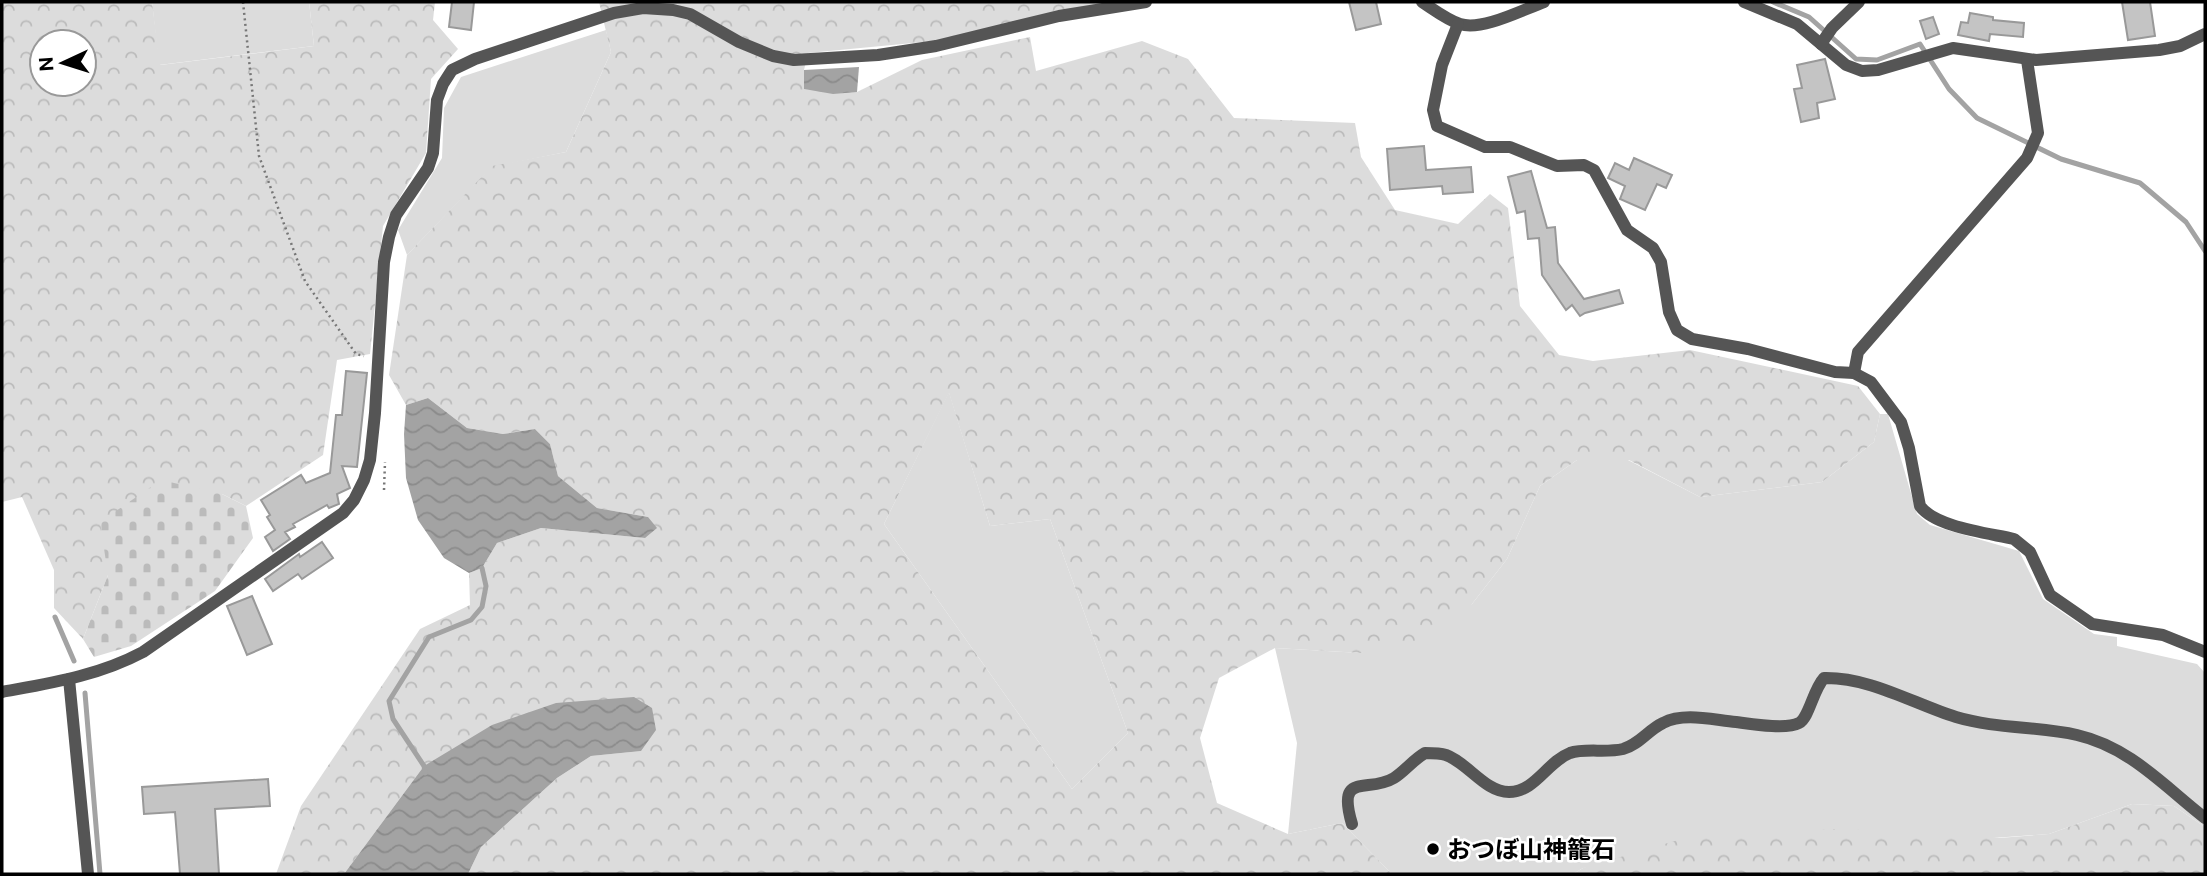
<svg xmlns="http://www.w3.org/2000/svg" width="2207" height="876" font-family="'Public Sans','Noto Sans JP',sans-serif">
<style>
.grass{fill:#dcdcdc}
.forest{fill:url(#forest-crowns);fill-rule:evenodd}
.cemetery{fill:url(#cemetery-stones)}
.water{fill:url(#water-waves)}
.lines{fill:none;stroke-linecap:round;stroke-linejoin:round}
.stream{stroke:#a3a3a3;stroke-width:5}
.building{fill:#c4c4c4;stroke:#999;stroke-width:2}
.path{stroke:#777;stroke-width:2.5;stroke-dasharray:2 3.5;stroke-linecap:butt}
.street{stroke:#555;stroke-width:12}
.poi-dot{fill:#000;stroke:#fff;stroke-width:2.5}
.labels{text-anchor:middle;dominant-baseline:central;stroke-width:5;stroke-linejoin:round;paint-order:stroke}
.poi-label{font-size:24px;font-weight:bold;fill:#000;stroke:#fff;text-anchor:start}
</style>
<defs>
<pattern id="forest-crowns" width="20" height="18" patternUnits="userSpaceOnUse" patternTransform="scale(1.75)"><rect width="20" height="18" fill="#dcdcdc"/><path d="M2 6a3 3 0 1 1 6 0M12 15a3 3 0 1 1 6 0" fill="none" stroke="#bbb"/></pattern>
<pattern id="cemetery-stones" width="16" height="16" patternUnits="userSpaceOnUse" patternTransform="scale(1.75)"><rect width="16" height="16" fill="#dcdcdc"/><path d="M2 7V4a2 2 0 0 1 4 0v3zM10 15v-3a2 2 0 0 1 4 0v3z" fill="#bbb"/></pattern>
<pattern id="water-waves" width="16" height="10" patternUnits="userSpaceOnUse" patternTransform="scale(1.75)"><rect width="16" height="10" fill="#a3a3a3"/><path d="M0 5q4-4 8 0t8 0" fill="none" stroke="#8b8b8b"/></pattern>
</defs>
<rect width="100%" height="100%" fill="#fff"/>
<!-- grass -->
<g class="grass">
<polygon points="152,2 309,2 314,46 159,65"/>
<polygon points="606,30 611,52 566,152 492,167 407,255 398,230 442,158 444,108 461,77"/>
<polygon points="949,392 990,526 1050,519 1128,733 1072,789 884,524"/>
<polygon points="1880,414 1888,414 1917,514 1930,525 2019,551 2043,599 2094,634 2117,637 2117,646 2197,664 2205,673 2205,827 2174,806 2132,804 2049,834 1583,868 1573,874 1392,874 1342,823 1288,834 1297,743 1275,648 1361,653 1472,604 1507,559 1540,486 1577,460 1628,460 1700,497 1822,482 1874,442"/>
</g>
<!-- forest -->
<g class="forest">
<path d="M2,2H152L160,65L314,46L309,2H435L433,20L458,49L431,79L426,153L383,226L370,354L337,360L323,455L246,506L222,494L108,575L83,639L54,608V570L22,497L2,502ZM42,42H84V84H42Z"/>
<path d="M599,2H1112L934,41L808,53L804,70V89L857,92L922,60L1030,37L1036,71L1142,41L1188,59L1234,118L1355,123L1361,157L1395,210L1458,224L1490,194L1508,208L1520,306L1559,355L1593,361L1690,350L1858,386L1880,414L1874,442L1822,482L1700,497L1629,460H1577L1540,486L1507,559L1472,604L1428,644L1361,653L1275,648L1219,678L1200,738L1217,803L1288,834L1342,823L1392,874H468L481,847L557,778L591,756L641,751L424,766L344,874H276L301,806L420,629L470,605L469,573L482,568L497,543L541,528L645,538L648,517L597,508L558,476L550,444L535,429L503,434L467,428L428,398L406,405L389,375L407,255L492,166L566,152L611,52ZM949,393L990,526L1050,519L1128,733L1072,789L884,524Z"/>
<polygon points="2132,804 2174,806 2205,827 2205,874 1573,874 1583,868 1695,835 1843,829 1999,838 2049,834"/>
</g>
<!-- cemetery -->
<polygon class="cemetery" points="161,480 222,494 246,506 253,538 215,591 131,646 94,657 83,639 108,575 100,522"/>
<!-- water -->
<g class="water">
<polygon points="859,67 857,92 833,94 804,89 804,70"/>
<polygon points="428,398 467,428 503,434 535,429 550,444 558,476 597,508 648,517 657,528 645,538 541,528 497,543 482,568 469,573 444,558 418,520 406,478 404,434 406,405"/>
<polygon points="634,697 652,708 656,730 641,751 591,756 557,778 481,847 468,874 344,874 424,766 492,725 556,703"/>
</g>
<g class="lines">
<!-- stream -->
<g class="stream">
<polyline points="1773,2 1809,17 1856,59 1877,60 1920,44 1949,89 1977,118 2061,159 2140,183 2186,222 2205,251"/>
<polyline points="55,617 74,661"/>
<polyline points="85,693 100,874"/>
<polyline points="425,773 424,766 393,719 389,701 429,637 471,620 482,607 486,586 482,568"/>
</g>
</g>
<!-- building -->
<g class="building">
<polygon points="452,2 474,2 471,30 449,27"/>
<polygon points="1349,2 1376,2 1381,24 1356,30"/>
<polygon points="2122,2 2150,2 2155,36 2128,40"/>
<polygon points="1970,13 1993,17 1993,20 2024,23 2023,37 1990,34 1989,41 1958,35 1961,22 1968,23"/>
<polygon points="1933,17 1939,34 1926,39 1920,21"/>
<polygon points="1825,59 1835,99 1817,103 1819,118 1801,122 1794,89 1802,88 1797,65"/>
<polygon points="1424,146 1426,170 1471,167 1473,192 1443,194 1442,186 1390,190 1387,149"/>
<polygon points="1634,158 1672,175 1666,188 1657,184 1645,210 1620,199 1625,186 1608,178 1615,163 1629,170"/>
<polygon points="1531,171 1547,228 1555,227 1558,263 1584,299 1619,290 1623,303 1585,313 1580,316 1572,305 1566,310 1542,275 1539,238 1528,239 1525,211 1517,213 1508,177"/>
<polygon points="346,371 367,373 357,467 342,466 350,488 337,494 339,504 329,508 327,505 293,524 295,527 285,532 290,539 273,551 265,537 275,530 267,517 270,515 261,500 301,475 306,483 330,473 336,415 342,415"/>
<polygon points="322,542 333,558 302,579 298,574 273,591 265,579 299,554 300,557"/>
<polygon points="252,596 272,644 247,655 227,606"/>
<polygon points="268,779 270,806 215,809 219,874 180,874 175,812 144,814 142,787"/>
</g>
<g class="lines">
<!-- path -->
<g class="path">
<polyline points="243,2 259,156 305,281 356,354 364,356"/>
<polyline points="384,490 385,462"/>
</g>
<!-- street -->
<g class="street">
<path d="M1422,2C1433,9 1447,20 1460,24C1482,31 1522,10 1544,2"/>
<polyline points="1744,2 1797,24 1846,65 1862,71 1878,70 1953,48 2036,60 2159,50 2180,46 2205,34"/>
<path d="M1458,24L1442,65L1433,110L1437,126L1485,147H1510L1557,166L1584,165L1594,170L1627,230L1653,248L1661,262L1669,312L1677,330L1692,339L1748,349L1835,372L1854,373L1871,382L1901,422L1909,448L1920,506C1935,527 1988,533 2014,539L2030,552L2050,595L2092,624L2163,635L2205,652"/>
<polyline points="1821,44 1832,28 1859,2"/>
<polyline points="1854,373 1858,352 2027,158 2038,133 2027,60"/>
<polyline points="69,679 88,874"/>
<path d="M2,692C51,683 98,676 143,652L343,513L354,500L364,480L370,460L375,413L384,262L389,237L396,215L428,168L433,153L437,100L443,84L452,70L475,59L614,13L643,8L673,10L690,14L739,42L773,56L794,60L878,55L936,46L1059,16L1146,2"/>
<path d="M1352,824C1336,770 1368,794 1394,778C1405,771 1413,760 1425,753C1432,753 1440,753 1446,755C1468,763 1485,792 1509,792C1535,792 1547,762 1570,753C1584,748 1607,753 1623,749C1640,744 1648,730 1663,723C1684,712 1713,720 1736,722C1751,724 1786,730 1799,723C1809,718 1813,690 1824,678C1870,677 1914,704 1956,717C1996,729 2038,726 2077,735C2130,747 2165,787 2205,818"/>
</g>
</g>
<!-- markers -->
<circle class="poi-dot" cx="1433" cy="849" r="7"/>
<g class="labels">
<!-- poi labels -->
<g class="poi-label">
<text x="1447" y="849">おつぼ山神籠石</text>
</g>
</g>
<!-- border -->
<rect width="2207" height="876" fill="none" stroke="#000000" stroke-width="7"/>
<!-- north arrow -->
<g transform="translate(63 63) rotate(266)"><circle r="33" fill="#ffffff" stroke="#999999" stroke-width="2"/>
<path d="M0-5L12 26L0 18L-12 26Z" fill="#000000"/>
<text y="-10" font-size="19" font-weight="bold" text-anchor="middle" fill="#000000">N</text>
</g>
</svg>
